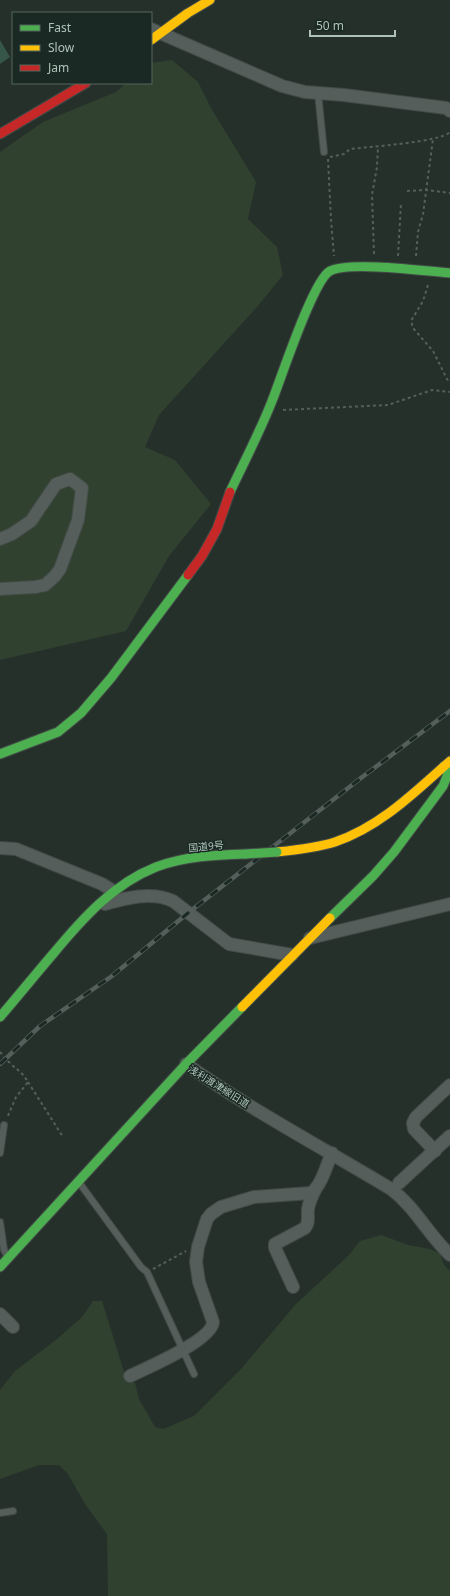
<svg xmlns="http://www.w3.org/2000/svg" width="450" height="1596" font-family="'Noto Sans','Noto Sans JP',sans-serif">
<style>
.green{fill:#31412f}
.water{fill:#355649}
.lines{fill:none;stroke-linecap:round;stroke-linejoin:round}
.lane-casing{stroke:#434b47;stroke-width:8}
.street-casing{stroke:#434b47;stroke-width:14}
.fast-casing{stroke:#434b47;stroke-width:11}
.slow-casing{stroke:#434b47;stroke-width:11}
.jam-casing{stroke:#434b47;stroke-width:11}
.path{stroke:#555f5b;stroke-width:2;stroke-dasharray:3 3;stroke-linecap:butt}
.lane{stroke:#555e5a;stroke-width:6}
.street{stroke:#555e5a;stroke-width:12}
.fast{stroke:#4caf50;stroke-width:9}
.slow{stroke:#ffc107;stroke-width:9}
.jam{stroke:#c62828;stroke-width:9}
.rail-casing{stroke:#545e5a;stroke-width:4.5}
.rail{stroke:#1a2923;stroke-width:3;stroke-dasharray:9;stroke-linecap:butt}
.fast-bridge-casing{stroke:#424b47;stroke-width:11;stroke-linecap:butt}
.fast-bridge{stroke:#4caf50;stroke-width:9}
.labels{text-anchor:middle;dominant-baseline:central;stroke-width:3;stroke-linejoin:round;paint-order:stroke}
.street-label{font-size:10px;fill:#aec2ba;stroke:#1a2923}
</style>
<rect width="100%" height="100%" fill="#25302b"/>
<!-- green -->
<g class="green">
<polygon points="172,60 198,82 211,108 256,182 248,219 277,247 283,275 257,307 159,415 145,447 175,460 211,504 169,556 126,631 0,660 0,152 43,122 116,92 126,83 151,83 151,63"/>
<polygon points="381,1235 408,1245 430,1249 440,1254 444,1265 450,1271 450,1596 108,1596 107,1534 85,1504 68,1474 59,1465 39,1465 0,1479 0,1390 15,1371 57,1339 82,1317 93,1301 102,1301 125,1375 129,1379 135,1383 139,1399 155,1427 163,1429 194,1416 241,1369 296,1304 348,1256 360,1241"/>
</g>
<!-- water -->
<polygon class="water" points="0,40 10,57 0,64"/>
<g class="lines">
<defs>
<g id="lane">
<polyline points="318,93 324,152"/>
<polyline points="0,1153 4,1125"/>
<polyline points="78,1181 141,1267 147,1272 194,1374"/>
<polyline points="0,1222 4,1250 8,1257"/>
<polyline points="0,1513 13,1511"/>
</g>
<g id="street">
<polyline points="151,29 282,86 305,92 344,95 446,108 450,111"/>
<polyline points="0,539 12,534 31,521 56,484 70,479 82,488 78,520 60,569 55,576 45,585 35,587 0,589"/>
<polyline points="0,848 16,849 102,884 113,891"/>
<path d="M105,904C126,898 152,891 173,901L229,944L292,955"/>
<polyline points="310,938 450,904"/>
<path d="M186,1064C251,1110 323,1148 391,1189C415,1207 428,1234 450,1255"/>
<polyline points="435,1151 414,1129 413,1123 416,1117 450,1085"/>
<polyline points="399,1183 450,1136"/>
<path d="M293,1287L275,1248V1244L305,1228C310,1222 307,1216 308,1209C309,1202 312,1196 315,1190"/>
<polyline points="0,1314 13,1327"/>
<path d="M130,1376C147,1368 212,1340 213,1322L199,1282L196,1262L198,1247L207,1219L211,1214L221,1207L254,1197L311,1193C322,1185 326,1166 332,1153"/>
</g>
<g id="fast">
<path d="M230,492C244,462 260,432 272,401C281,379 313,280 330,271C349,261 426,271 450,273"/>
<polyline points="0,754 58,732 81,713 111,678 188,575"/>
<polyline points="330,918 373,876 394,852 443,786 448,774 444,766"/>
<path d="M0,1017C18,996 35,975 53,954C82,919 113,884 156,867C185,856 216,855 246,854"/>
<polyline points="0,1267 186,1064 242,1007"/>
</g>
<g id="slow">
<polyline points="151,40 188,13 210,0"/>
<path d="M277,852C296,850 316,848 335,842C380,827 415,792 450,761"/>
<polyline points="242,1007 330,918"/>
</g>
<g id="jam">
<polyline points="0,134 86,83"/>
<polyline points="188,575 202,556 217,529 230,492"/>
</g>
</defs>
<!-- lane casing -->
<use href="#lane" class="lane-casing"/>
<!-- street casing -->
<use href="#street" class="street-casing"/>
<!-- fast casing -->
<use href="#fast" class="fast-casing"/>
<!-- slow casing -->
<use href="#slow" class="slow-casing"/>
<!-- jam casing -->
<use href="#jam" class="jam-casing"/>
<!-- path -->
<g class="path">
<path d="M330,157L344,154L350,149C366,147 442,142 450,132"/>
<polyline points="328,159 331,219 334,256"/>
<polyline points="407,191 426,190 450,193"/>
<polyline points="374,254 372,195 377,167 378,147"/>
<polyline points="398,256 401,203"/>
<polyline points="416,256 418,232 423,214 433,139"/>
<polyline points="428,285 423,301 411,321 413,328 433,351 447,379 450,383"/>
<polyline points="283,410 388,405 432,390 450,392"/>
<path d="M0,1052C3,1055 5,1060 9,1062C16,1069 23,1073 28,1082L16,1097L7,1118"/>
<polyline points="28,1082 63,1137"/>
<polyline points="153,1269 186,1251"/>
</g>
<!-- lane -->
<use href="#lane" class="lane"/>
<!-- street -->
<use href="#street" class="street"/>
<!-- fast -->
<use href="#fast" class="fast"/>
<!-- slow -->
<use href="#slow" class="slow"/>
<!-- jam -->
<use href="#jam" class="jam"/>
<defs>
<polyline id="rail" points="0,1064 40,1026 112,976 188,913 361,778 450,711"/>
</defs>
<!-- rail casing -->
<use href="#rail" class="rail-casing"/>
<!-- rail -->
<use href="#rail" class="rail"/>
<defs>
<polyline id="fast-bridge" points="246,854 277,852"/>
</defs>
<!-- fast-bridge casing -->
<use href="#fast-bridge" class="fast-bridge-casing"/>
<!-- fast-bridge -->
<use href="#fast-bridge" class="fast-bridge"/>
</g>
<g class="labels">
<!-- street labels -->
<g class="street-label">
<text transform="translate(206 846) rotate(-6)">国道9号</text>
<text transform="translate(219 1086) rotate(32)">浅利渡津線旧道</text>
</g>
</g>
<!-- legend -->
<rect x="12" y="12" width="140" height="72" fill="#1a2923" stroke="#55665f"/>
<rect x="20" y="25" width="20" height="6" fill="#4caf50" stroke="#55665f"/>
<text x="48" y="32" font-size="12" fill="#aec2ba">Fast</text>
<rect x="20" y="45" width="20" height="6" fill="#ffc107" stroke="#55665f"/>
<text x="48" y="52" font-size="12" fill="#aec2ba">Slow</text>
<rect x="20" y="65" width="20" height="6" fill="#c62828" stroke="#55665f"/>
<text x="48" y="72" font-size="12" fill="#aec2ba">Jam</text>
<!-- scale -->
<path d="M310 30v6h85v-6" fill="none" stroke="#aec2ba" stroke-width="2"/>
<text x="316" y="30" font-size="12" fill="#aec2ba" stroke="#1a2923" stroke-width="3" paint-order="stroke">50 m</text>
</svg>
